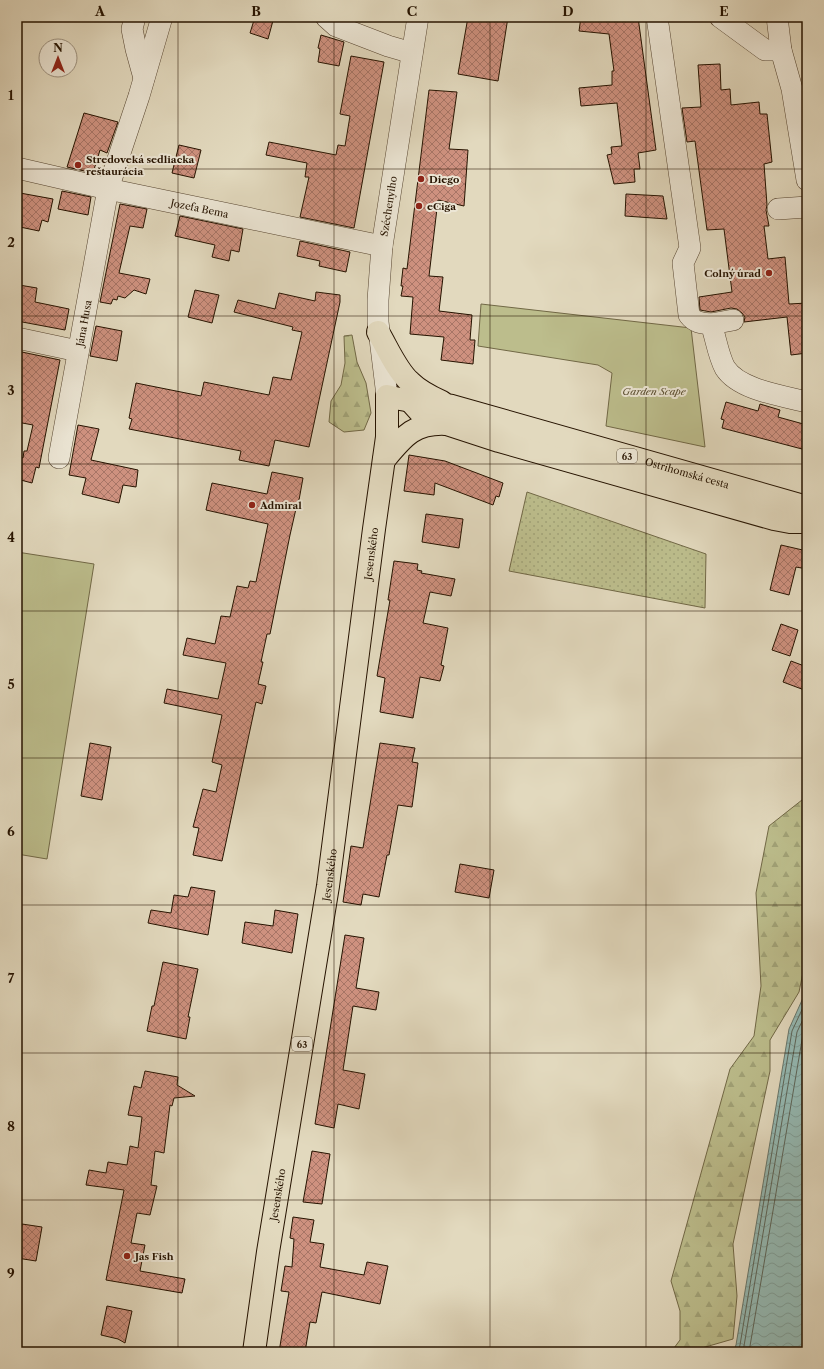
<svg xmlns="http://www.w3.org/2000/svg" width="824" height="1369" font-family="'Libre Caslon Text',serif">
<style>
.grass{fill:url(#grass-dots);stroke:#716846}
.forest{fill:url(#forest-firs);stroke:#716846}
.garden{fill:#bcbd8c;stroke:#716846}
.water{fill:url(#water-waves);stroke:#69776c}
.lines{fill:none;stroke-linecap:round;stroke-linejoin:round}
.shore{stroke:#5e665a;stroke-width:1}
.building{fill:url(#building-cross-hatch);stroke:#261300}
.minor-casing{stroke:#554430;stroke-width:22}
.major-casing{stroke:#261300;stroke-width:24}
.minor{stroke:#ece6d5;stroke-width:21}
.major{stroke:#e2d9be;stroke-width:22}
.grid{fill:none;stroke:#261300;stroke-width:1;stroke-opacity:0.55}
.poi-dot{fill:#8f2418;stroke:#ece6d5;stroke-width:1.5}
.labels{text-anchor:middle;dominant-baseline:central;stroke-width:4;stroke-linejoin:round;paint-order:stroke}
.shield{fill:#ece6d5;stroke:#615240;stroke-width:1}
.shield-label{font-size:9px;font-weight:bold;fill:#261300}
.poi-label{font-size:10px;font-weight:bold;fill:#261300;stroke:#ece6d5;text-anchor:start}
.street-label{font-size:10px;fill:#261300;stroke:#ece6d5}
.park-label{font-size:10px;font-style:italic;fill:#5a4e31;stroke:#ece6d5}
.neatline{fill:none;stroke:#261300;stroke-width:1.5}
.grid-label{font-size:13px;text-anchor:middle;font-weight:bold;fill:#261300}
</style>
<defs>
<pattern id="grass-dots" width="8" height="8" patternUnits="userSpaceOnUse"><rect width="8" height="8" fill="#bcbd8c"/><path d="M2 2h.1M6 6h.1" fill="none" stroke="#a1a277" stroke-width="1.8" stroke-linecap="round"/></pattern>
<pattern id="forest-firs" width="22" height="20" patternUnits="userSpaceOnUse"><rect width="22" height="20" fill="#bcbd8c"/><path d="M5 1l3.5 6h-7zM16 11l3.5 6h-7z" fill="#a1a277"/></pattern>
<pattern id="water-waves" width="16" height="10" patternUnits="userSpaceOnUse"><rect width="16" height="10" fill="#95bab4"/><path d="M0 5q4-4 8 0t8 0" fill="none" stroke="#809f99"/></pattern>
<pattern id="building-cross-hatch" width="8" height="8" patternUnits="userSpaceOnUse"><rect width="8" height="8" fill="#ce917f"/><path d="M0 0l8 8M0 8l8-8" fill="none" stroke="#a77566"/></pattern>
</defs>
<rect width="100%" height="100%" fill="#e2d9be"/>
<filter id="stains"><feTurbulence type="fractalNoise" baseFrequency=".005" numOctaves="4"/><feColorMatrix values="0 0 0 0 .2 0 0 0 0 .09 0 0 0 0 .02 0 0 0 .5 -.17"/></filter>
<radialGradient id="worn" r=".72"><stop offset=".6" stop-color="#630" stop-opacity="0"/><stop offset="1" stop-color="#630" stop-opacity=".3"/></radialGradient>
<!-- grass -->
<polygon class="grass" points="527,492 706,554 705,608 509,571"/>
<!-- forest -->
<g class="forest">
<polygon points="352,335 357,362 366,383 371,413 364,430 344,432 329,422 331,401 341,385 345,363 344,336"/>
<polygon points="807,796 807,953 799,992 770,1040 770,1071 733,1244 737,1296 733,1339 695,1350 696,1352 671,1352 680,1340 680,1311 671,1281 730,1069 754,1036 761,986 756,893 769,826"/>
</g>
<!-- garden -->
<g class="garden">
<polygon points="481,304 691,328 705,447 606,426 612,373 598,365 478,346"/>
<polygon points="17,552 94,564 47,859 17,854"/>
</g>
<!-- water -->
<polygon class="water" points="807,989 807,1352 733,1352 736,1345 789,1029"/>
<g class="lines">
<!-- shore -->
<g class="shore">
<polyline points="738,1352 740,1345 792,1031 807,999"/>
<polyline points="743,1352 797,1032 807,1011"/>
<polyline points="749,1352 803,1034 807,1025"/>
</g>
</g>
<!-- building -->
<g class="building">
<polygon points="255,17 274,17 268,39 250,33"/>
<polygon points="468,17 508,17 498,81 458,74"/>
<polygon points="581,17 607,20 620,17 638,17 656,150 638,153 640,169 634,169 635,182 614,184 607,155 612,154 611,147 622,146 617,103 581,106 579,88 612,85 612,71 614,71 609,34 579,31"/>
<polygon points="321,35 344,42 339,66 318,62 320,49 318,48"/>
<polygon points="351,56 384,62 354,228 300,217 309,177 305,177 307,163 266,155 269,142 336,155 338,145 345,146 350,116 340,114"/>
<polygon points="720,64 721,90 730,89 731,105 759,102 760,114 767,114 772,162 764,164 767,205 766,210 769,226 764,226 768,259 785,257 789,304 807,303 807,353 791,355 787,317 744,322 745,317 742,313 737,309 731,308 711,312 700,310 699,297 732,292 724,229 707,230 695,141 687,142 682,108 701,107 698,65"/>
<polygon points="429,90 457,92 449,149 468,150 464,206 438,200 429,276 443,277 439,311 472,315 470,340 475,340 473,364 441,360 444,337 410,334 413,297 401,296 403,286 401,286 403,268 407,269"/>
<polygon points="84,113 118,122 107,153 100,150 93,173 67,167"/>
<polygon points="179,145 201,150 194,178 172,173"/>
<polygon points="62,191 91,197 88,215 58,209"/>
<polygon points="20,193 53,199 48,222 42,220 39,231 20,227 22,219 17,218 17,209"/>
<polygon points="626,194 663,196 667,219 625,216"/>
<polygon points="120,204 147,209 143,228 130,226 119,273 150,279 146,294 134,290 125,298 118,296 117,300 113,299 111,304 100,302"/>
<polygon points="180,216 243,229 239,252 231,250 229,261 212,257 215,245 175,236"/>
<polygon points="300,241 350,252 346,272 319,266 320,261 297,256"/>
<polygon points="19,285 37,288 35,302 69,309 65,330 17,321 17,295"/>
<polygon points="195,290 219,295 212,323 188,317"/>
<polygon points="316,292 340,295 340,302 309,447 275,440 269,466 239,460 241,451 129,429 132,419 129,418 136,383 201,396 204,382 269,395 273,377 291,380 302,332 292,330 293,327 234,312 238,300 275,309 279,293 315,301"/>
<polygon points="96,326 122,331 117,361 90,356"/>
<polygon points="17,351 60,360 39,468 36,467 32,483 17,479 17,456 23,458 24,451 27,451 33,425 17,422"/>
<polygon points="726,402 758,411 760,404 780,410 778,417 807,425 807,442 804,442 802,449 722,428 724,420 721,419"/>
<polygon points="78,425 99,429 91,460 138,470 136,487 123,485 119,503 82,494 86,478 69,475"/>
<polygon points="409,455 445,461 503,483 499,497 496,496 493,505 435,483 434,495 404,491"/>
<polygon points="272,472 303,478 299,500 298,500 290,535 270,634 267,634 261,662 263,662 258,684 266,686 262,704 256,702 222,861 193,855 199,828 193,827 203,789 216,792 222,765 212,762 222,715 164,703 167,689 218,699 226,663 183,655 187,638 215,644 221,616 230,617 237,586 248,588 250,581 256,582 268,524 206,510 212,483 267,494"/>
<polygon points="426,514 463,519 459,548 422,542"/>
<polygon points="781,545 807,551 807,569 796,567 789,595 770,590"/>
<polygon points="394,561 418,564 417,570 422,571 421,573 455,579 451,596 430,592 423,623 448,628 441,665 444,666 440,681 420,677 413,718 380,712 385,678 377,676 390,600 388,600"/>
<polygon points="781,624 798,630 790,656 772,650"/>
<polygon points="791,661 807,667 807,691 783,682"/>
<polygon points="90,743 111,747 102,800 81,796"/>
<polygon points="380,743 415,748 412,762 418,763 412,807 398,805 389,855 387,855 379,897 363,894 361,905 343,902 351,846 363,848"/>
<polygon points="460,864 494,870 489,898 455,892"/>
<polygon points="191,887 215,891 208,935 148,923 151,910 171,913 174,895 188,897"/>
<polygon points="275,910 298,914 292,953 242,943 245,922 273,926"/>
<polygon points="345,935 364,938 356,988 379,992 376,1010 353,1006 343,1070 365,1074 359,1109 338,1104 334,1128 315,1124"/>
<polygon points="163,962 198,969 188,1017 190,1017 186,1039 147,1031 152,1006 154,1006"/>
<polygon points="145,1071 178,1077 177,1085 195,1096 174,1098 172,1106 170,1105 164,1153 155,1151 151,1185 157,1186 150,1215 137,1213 131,1243 145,1245 140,1271 185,1279 182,1293 106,1280 124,1190 86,1185 89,1170 106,1173 108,1162 127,1165 130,1146 138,1148 142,1117 128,1115 134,1086 141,1088"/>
<polygon points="312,1151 330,1154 322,1204 303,1202"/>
<polygon points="293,1217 314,1220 310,1242 324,1244 320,1267 364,1275 367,1262 388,1266 380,1304 322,1292 316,1323 310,1322 305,1352 279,1352 289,1292 281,1291 285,1266 292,1267 294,1239 290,1238"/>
<polygon points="22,1224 42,1227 36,1261 17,1258"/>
<polygon points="107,1306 132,1311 125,1343 118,1339 101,1335"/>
</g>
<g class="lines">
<defs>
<g id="minor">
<polyline points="135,17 132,29 136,49 144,78"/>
<polyline points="326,17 336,26 388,46 412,53"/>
<path d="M657,17L690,248L683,263L689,315C695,323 702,323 711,324C716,338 718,355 725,368C739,390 783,396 807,402"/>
<polyline points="720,17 765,50 781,50"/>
<polyline points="777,17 781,50 792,89 807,180"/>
<path id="s1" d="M17,168L108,189L382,246"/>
<polyline points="778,209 807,207"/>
<polyline points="711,324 733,320"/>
<polyline points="17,338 78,351"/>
<path id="s2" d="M387,396L378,322V300L382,246L418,17"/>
<path id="s3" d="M59,458L108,189L139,96L162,17"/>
</g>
<g id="major">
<path d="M378,332C387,347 397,371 410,382C419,391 431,397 442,402"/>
<polyline points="411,402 420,412 447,424 499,441 774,519 790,522 807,522"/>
<path d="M384,460C403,437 414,422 447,424"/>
<path id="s4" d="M254,1352L268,1252L328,886L374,529L387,437V396C408,402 430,403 452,406L807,507"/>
</g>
</defs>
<!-- minor casing -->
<use href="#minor" class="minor-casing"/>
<!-- major casing -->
<use href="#major" class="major-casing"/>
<!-- minor -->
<use href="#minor" class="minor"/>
<!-- major -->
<use href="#major" class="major"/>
</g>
<!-- grid -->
<path class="grid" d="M178,17V1352M334,17V1352M490,17V1352M646,17V1352M17,169H807M17,316H807M17,464H807M17,611H807M17,758H807M17,905H807M17,1053H807M17,1200H807"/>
<!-- markers -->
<g class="poi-dot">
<circle cx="78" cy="165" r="4"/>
<circle cx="421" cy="179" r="4"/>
<circle cx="419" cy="206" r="4"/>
<circle cx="769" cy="273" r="4"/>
<circle cx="252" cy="505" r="4"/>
<circle cx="127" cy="1256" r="4"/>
</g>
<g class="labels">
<!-- shield labels -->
<g class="shield">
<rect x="617" y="449" width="20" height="14" rx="3"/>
<rect x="292" y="1037" width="20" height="14" rx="3"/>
</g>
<g class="shield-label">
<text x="627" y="456">63</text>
<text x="302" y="1044">63</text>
</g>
<!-- poi labels -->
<g class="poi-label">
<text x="86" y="159">Stredoveká sedliacka<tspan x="86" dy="12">reštaurácia</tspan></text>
<text x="429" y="179">Diego</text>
<text x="427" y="206">eCiga</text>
<text x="761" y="273" text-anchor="end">Colný úrad</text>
<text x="260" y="505">Admiral</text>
<text x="135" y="1256">Jas Fish</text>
</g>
<!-- street labels -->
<g class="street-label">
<text stroke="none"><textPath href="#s2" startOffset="191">Széchenyiho</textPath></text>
<text stroke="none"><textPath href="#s1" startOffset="187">Jozefa Bema</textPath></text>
<text stroke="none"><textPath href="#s3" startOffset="137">Jána Husa</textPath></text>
<text stroke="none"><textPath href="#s4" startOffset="1276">Ostrihomská cesta</textPath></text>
<text stroke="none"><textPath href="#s4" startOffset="807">Jesenského</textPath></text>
<text stroke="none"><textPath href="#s4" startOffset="483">Jesenského</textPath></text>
<text stroke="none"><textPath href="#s4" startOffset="159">Jesenského</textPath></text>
</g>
<!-- park labels -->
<g class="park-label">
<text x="654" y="391">Garden Scape</text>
</g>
</g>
<!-- margin -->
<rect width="824" height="1369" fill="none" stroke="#e2d9be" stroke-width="44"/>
<!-- north arrow -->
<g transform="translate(58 58)"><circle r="19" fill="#ece6d5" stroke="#9d9280"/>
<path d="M0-3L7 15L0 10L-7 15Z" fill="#8f2418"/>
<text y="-6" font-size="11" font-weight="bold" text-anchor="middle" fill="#261300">N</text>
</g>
<rect x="22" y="22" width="780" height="1325" class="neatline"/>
<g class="grid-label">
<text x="100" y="16">A</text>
<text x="256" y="16">B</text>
<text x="412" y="16">C</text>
<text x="568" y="16">D</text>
<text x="724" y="16">E</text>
<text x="11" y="100">1</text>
<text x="11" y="247">2</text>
<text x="11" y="395">3</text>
<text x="11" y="542">4</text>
<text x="11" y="689">5</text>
<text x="11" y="836">6</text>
<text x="11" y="983">7</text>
<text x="11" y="1131">8</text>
<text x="11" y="1278">9</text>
</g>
<rect width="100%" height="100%" filter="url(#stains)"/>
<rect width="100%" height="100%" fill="url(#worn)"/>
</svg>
